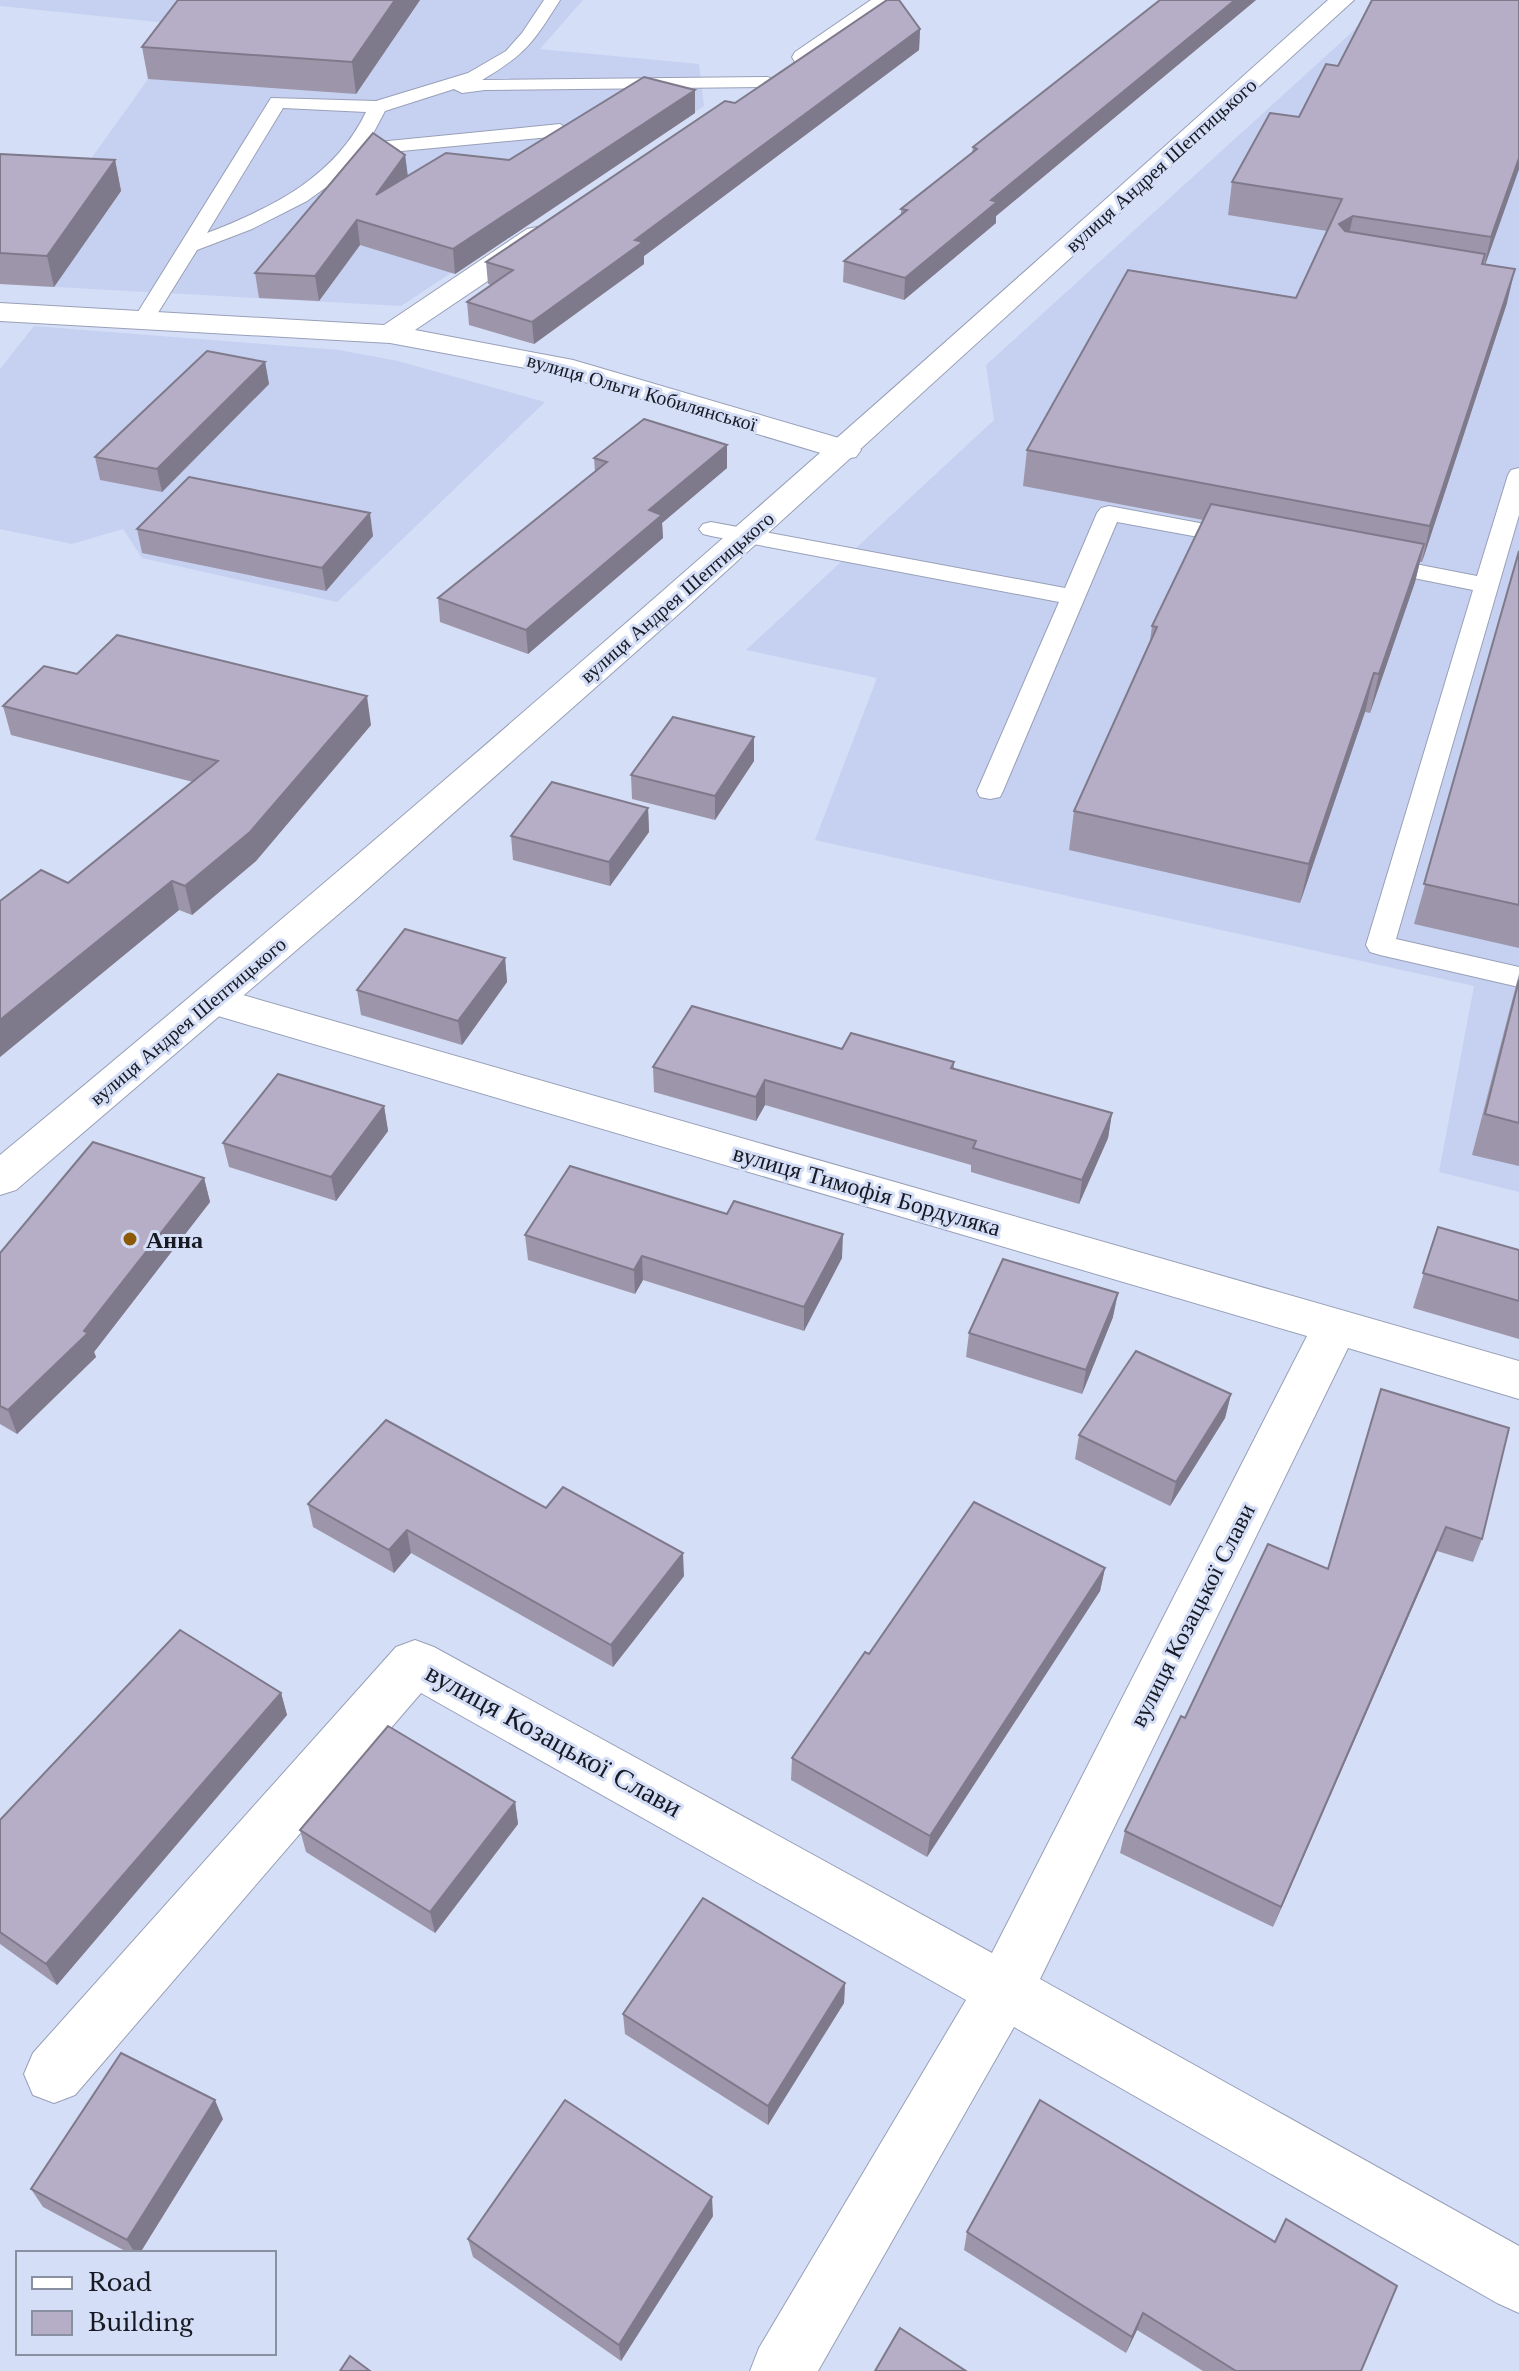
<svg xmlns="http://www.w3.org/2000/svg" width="1519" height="2371" font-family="'Libre Baskerville',serif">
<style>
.built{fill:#c6d1f1}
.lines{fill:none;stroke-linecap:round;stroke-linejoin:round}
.lane-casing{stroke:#98a0b8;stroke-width:2}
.street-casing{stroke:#98a0b8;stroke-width:2}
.secondary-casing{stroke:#98a0b8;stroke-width:2}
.lane{fill:#fff;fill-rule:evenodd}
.street{fill:#fff;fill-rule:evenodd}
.secondary{fill:#fff;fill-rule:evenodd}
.wall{fill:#9d96aa}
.shaded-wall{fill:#7f7a8b}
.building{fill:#b6aec6;stroke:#7f7a8b;stroke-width:2}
.poi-dot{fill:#8d5907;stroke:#d5def7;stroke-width:3}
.labels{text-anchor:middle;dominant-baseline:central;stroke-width:6;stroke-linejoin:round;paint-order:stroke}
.far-street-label{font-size:20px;fill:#171a23;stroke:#d5def7}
.street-label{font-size:24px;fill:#171a23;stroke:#d5def7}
.poi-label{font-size:24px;font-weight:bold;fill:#171a23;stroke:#d5def7;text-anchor:start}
.near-street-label{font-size:28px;fill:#171a23;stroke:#d5def7}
</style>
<rect width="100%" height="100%" fill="#d5def7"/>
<!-- built -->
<g class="built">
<polygon points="0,0 583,0 540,49 699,64 704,106 401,306 1,284 187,25 0,6"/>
<polygon points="1381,0 1519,0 1519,1192 1439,1172 1474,986 815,840 877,678 746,650 994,420 986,365 1350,34"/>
<polygon points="34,326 339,350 398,361 545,402 337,602 142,558 123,529 72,544 0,529 0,369"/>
</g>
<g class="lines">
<defs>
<g id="lane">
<path d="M544,0H560C533,43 526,54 482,80L768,77L777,82L768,87L485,90L462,93L454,89L385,111L368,143L560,124L569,130L560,136L359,155L332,183L307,201L252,229L197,250L151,324H137L133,320L271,98L376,101L468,73L506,51L522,33ZM283,108L366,112C335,177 272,208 207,233Z"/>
<polygon points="1519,468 1519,515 1396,939 1519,967 1519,987 1380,955 1370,952 1366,945 1473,590 1374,570 1365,568 1362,563 1365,558 1374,556 1477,576 1508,475 1511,470"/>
<polygon points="1109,506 1242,531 1250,533 1254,538 1250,543 1242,545 1117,522 1003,791 1000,797 990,799 980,797 977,791 1059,602 711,536 703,534 699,529 703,524 711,522 1065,588 1097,513 1101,508"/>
</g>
<g id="street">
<polygon points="871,0 898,0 813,62 795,62 792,57 795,52"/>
<polygon points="537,227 547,229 551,235 547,241 415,330 573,360 856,443 861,450 856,457 845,459 834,457 558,374 390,343 0,321 0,303 384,325 527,229"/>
<polygon points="215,987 1519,1361 1519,1399 1348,1348 1040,1979 1519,2246 1519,2313 1497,2303 1014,2027 818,2371 750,2371 759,2348 966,2000 421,1693 75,2095 54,2103 33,2095 24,2074 33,2053 396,1647 415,1640 434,1647 992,1953 1307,1336 201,1011 195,1001 201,991"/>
</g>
<path id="secondary" d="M1328,0H1354L690,604L355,900L16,1190L0,1195V1155C453,781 892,392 1328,0Z"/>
</defs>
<!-- lane casing -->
<use href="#lane" class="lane-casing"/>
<!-- street casing -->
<use href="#street" class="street-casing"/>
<!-- secondary casing -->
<use href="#secondary" class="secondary-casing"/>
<!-- lane -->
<use href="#lane" class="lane"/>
<!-- street -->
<use href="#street" class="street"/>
<!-- secondary -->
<use href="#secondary" class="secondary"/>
</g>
<!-- wall -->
<g class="wall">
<polygon points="178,0 420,0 356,94 148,79 142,47"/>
<polygon points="1256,0 996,216 996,223 904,300 843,282 844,261 901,215 901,209 972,153 973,147"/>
<polygon points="920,29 919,50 644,256 644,264 534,344 469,325 467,302 492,285 488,284 486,262 735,103"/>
<polygon points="695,113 455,274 360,245 319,301 259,298 255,273 405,155 408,176 509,160"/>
<polygon points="0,154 115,160 121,191 54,287 0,284"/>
<polygon points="1519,169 1485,264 1507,303 1422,562 1420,562 1415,582 1370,713 1365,712 1300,903 1069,850 1074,811 1150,641 1152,626 1203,520 1023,486 1027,450 1296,298 1327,231 1228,215 1232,182"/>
<polygon points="265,362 269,384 162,492 100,480 95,457"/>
<polygon points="594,458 727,468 662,523 663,538 528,654 440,622 438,598 595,472"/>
<polygon points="137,529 373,536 326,591 142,553"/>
<polygon points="1519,551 1519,948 1414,924"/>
<polygon points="77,674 371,725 256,861 192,915 179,910 0,1057 0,901 68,883 193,782 11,735 3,706"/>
<polygon points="754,737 754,761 715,820 632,799 631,775"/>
<polygon points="648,808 649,832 610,886 513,860 511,836"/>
<polygon points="505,958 507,982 462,1045 361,1015 357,990"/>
<polygon points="1519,974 1519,1166 1472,1155"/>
<polygon points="842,1049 954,1062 954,1069 1112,1113 1108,1138 1079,1204 971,1172 971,1165 765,1105 756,1121 654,1092 653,1067"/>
<polygon points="384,1106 388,1131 336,1201 229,1167 223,1143"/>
<polygon points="204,1178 210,1202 94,1352 96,1357 17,1434 0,1424 0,1253"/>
<polygon points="727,1214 842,1258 804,1331 643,1280 635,1294 528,1260 525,1235"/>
<polygon points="1438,1227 1519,1250 1519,1339 1413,1308"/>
<polygon points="1113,1317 1082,1394 966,1357 969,1333"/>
<polygon points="1381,1389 1482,1539 1473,1562 1437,1551 1273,1927 1120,1853 1125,1831 1185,1718 1328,1569"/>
<polygon points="1231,1394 1225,1418 1170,1506 1075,1459 1079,1435"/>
<polygon points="308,1504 546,1508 684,1576 613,1667 411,1553 394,1573 313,1527"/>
<polygon points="1105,1568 1100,1591 927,1857 791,1780 792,1758 869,1654"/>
<polygon points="281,1693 287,1715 57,1985 0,1944 0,1820"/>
<polygon points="515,1802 518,1824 435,1933 306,1852 300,1830"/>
<polygon points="845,1983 844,2003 768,2125 625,2034 623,2014"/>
<polygon points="223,2119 140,2253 129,2253 43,2207 31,2189"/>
<polygon points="713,2216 621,2361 473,2257 468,2239"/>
<polygon points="967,2232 1361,2371 1203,2371 1137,2330 1126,2353 964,2250"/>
</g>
<!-- shaded-wall -->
<g class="shaded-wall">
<polygon points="395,0 420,0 356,94 352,62"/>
<polygon points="1235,0 1256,0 996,216 996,223 904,300 905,278 991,200"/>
<polygon points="920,29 919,50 644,256 644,264 534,344 532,322 635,240"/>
<polygon points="695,90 695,113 455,274 453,249"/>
<polygon points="405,155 408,179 376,195"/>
<polygon points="1519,158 1519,169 1483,271 1491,237"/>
<polygon points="115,160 121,191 54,287 47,256"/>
<polygon points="1353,216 1346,249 1339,224"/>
<polygon points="357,220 360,245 319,301 315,276"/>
<polygon points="1515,269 1507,303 1422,562 1430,526"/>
<polygon points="265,362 269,384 162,492 157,469"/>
<polygon points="727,445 727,468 662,523 663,538 528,654 526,630 649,510"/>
<polygon points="370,513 373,536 326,591 322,568"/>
<polygon points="1424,544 1415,582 1370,713 1379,674"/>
<polygon points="1374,673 1365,712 1300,903 1309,864"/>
<polygon points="367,696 371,725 256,861 192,915 185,886"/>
<polygon points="754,737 754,761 715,820 715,796"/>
<polygon points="648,808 649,832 610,886 609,862"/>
<polygon points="172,881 179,910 0,1057 0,1020"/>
<polygon points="505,958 507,982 462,1045 458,1021"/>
<polygon points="765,1080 765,1105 756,1121 756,1097"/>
<polygon points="384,1106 388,1131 336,1201 331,1177"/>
<polygon points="1112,1113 1108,1138 1079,1204 1082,1180"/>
<polygon points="204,1178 210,1202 94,1352 96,1357 17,1434 8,1410 84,1331"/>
<polygon points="843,1234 842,1258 804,1331 804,1307"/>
<polygon points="642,1256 643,1280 635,1294 634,1270"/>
<polygon points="1118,1293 1113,1317 1082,1394 1086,1370"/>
<polygon points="1231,1394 1225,1418 1170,1506 1176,1482"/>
<polygon points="1446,1527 1437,1551 1273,1927 1281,1907"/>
<polygon points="407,1530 411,1553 394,1573 389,1550"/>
<polygon points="683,1553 684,1576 613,1667 611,1645"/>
<polygon points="1105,1568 1100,1591 927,1857 930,1836"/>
<polygon points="281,1693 287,1715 57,1985 46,1964"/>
<polygon points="515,1802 518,1824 435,1933 430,1912"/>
<polygon points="845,1983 844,2003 768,2125 768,2106"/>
<polygon points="215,2100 223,2119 140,2253 135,2253 127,2240"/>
<polygon points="712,2197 713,2216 621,2361 619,2345"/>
<polygon points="1143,2313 1137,2330 1126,2353 1132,2337"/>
</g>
<!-- building -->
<g class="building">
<polygon points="178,0 395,0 352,62 142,47"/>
<polygon points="887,0 899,0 920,29 635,240 643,242 532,322 467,302 513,270 486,262 725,101 735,103"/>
<polygon points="1160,0 1235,0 991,200 997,202 905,278 844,261 907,210 901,209 977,149 973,147"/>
<polygon points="1372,0 1519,0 1519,158 1491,237 1353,216 1339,224 1345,231 1485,254 1482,264 1515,269 1430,526 1027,450 1128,270 1296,298 1342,199 1232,182 1270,113 1299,117 1326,64 1338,66"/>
<polygon points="644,77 695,90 453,249 357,220 315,276 255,273 373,133 405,155 376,195 446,153 509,160"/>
<polygon points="0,154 115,160 47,256 0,253"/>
<polygon points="207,351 265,362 157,469 95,457"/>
<polygon points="644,419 727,445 649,510 662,515 526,630 438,598 607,462 594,458"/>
<polygon points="189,477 370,513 322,568 137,529"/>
<polygon points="1211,504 1424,544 1379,674 1374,673 1309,864 1074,811 1157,627 1152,626"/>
<polygon points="1519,551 1519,905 1424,884"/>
<polygon points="117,635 367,696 250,832 185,886 172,881 0,1020 0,901 41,870 68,883 218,761 3,706 44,666 77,674"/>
<polygon points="673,717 754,737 715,796 631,775"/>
<polygon points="552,782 648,808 609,862 511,836"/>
<polygon points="405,929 505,958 458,1021 357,990"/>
<polygon points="1519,980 1519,1123 1485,1114"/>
<polygon points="692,1006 842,1049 851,1033 954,1062 951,1068 1112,1113 1082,1180 973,1148 976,1141 765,1080 756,1097 653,1067"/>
<polygon points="278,1074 384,1106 331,1177 223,1143"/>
<polygon points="93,1142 204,1178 84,1331 88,1333 8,1410 0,1406 0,1253"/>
<polygon points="570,1166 727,1214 734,1201 843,1234 804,1307 642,1256 634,1270 525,1235"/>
<polygon points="1438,1227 1519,1250 1519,1301 1423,1273"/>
<polygon points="1003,1259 1118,1293 1086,1370 969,1333"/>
<polygon points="1136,1351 1231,1394 1176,1482 1079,1435"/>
<polygon points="1381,1389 1509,1428 1482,1539 1446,1527 1281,1907 1125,1831 1181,1716 1185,1718 1268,1544 1328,1569"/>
<polygon points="386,1420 546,1508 563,1487 683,1553 611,1645 407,1530 389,1550 308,1504"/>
<polygon points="974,1502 1105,1568 930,1836 792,1758 865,1652 869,1654"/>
<polygon points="180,1630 281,1693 46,1964 0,1932 0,1820"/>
<polygon points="388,1726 515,1802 430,1912 300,1830"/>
<polygon points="703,1898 845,1983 768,2106 623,2014"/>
<polygon points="121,2053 215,2100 127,2240 31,2189"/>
<polygon points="565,2100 712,2197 619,2345 468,2239"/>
<polygon points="1040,2100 1275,2242 1286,2219 1397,2286 1361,2371 1236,2371 1143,2313 1132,2337 967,2232"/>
<polygon points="900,2328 966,2371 875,2371"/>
<polygon points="350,2356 370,2371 340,2371"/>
</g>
<!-- markers -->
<circle class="poi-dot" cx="130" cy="1239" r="8"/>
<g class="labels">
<!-- far-street labels -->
<g class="far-street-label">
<text transform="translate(1161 165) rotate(-42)">вулиця Андрея Шептицького</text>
<text transform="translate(642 392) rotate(16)">вулиця Ольги Кобилянської</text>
<text transform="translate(677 597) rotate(-41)">вулиця Андрея Шептицького</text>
<text transform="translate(188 1021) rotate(-40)">вулиця Андрея Шептицького</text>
</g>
<!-- street labels -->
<g class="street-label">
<text transform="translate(867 1190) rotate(16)">вулиця Тимофія Бордуляка</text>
<text transform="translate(1192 1615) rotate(-63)">вулиця Козацької Слави</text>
</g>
<!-- poi labels -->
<g class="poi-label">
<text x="146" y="1239">Анна</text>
</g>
<!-- near-street labels -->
<g class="near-street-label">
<text transform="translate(554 1740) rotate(29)">вулиця Козацької Слави</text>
</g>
</g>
<!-- legend -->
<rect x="16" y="2251" width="260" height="104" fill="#d5def7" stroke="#8990a2" stroke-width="2"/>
<rect x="32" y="2277" width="40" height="12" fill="#ffffff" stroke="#8990a2" stroke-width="2"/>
<text x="88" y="2291" font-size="24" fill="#171a23">Road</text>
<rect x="32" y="2311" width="40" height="24" fill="#b6aec6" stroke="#8990a2" stroke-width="2"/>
<text x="88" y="2331" font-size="24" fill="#171a23">Building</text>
</svg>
